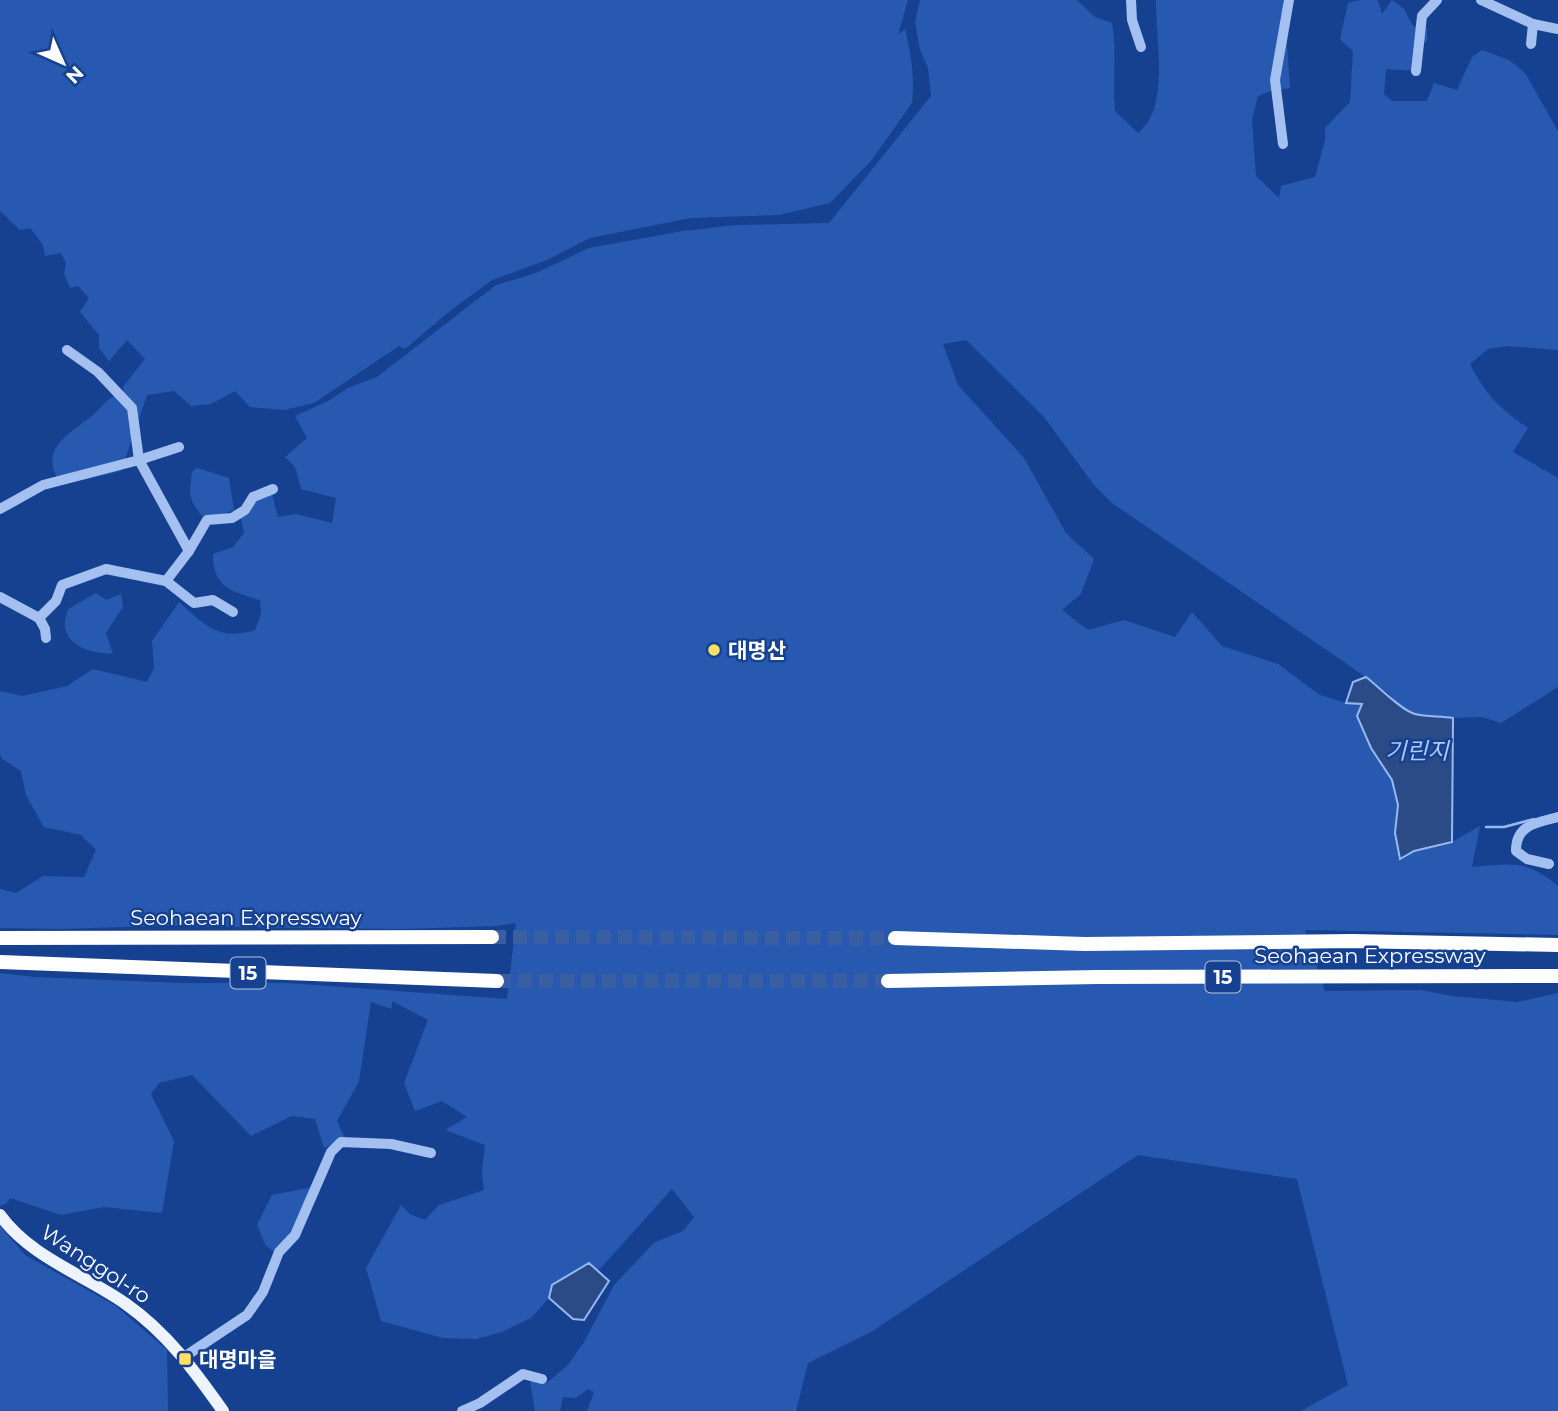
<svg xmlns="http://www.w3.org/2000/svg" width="1558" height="1411" font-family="Montserrat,'Noto Sans KR',sans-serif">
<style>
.green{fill:#2859b0}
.water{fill:#2b4b87;stroke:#96b9f3;stroke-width:2}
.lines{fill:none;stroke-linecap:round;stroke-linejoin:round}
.stream{stroke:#96b9f3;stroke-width:2.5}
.highway-tunnel{stroke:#395ea2;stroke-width:14;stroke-dasharray:14 7;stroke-linecap:butt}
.minor{stroke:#a4c0f0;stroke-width:10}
.major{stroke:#edf3ff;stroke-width:12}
.highway{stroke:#fff;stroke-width:14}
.poi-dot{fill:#ffe063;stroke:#164191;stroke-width:2.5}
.labels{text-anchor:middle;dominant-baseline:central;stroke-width:5;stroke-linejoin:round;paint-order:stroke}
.shield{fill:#164191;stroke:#b9c6de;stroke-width:2}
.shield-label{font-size:19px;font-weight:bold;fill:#fff}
.poi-label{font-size:21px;font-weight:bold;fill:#fff;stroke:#164191;text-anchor:start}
.street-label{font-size:21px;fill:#fff;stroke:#164191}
.water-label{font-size:23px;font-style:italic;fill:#b0caf7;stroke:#164191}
</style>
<rect width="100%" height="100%" fill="#164191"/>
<!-- green -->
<g class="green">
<path d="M0,0H908L898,35L905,29C911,54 915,77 912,103L871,161L830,203L779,215L691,218L590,238L547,260L492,280L451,310L405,349L399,346L314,403L284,410L250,407L235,391L211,404L191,406L174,391L147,395L121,471L62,485C36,450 68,435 93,415C105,405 107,396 124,394L123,387L145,359L127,340L109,361L99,348V335L80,312L89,298L78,286L70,288L64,274L66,263L61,253L45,256L43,245L30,228L20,230L0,211Z"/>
<path d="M920,0H1077L1095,17L1112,23C1117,51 1112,82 1115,111L1138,133C1171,108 1155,37 1156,0H1289L1290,21L1287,44L1290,88L1271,91L1258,96L1252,119L1256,176L1279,198L1281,186L1315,177L1325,140V128L1350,102L1353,51L1340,39L1348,3L1359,0H1378L1382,14L1392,0L1404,9L1413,26L1427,28V40L1421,47L1418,71L1386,69L1384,94L1392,101H1427L1434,83L1457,90L1472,57L1482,50L1509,60L1525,73L1558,131V350L1508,346L1488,349L1470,364C1485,394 1500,409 1528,428L1513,452L1558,478V687L1501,723L1482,717L1453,718L1414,714L1400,706L1388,693L1347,664L1112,503L1094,485L1044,417L966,340L943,344L958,385L1024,458L1066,533L1094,559L1081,594L1062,610L1088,630L1124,620L1175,637L1192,612L1222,646L1278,664L1320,695L1346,703L1363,704L1371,748L1392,780L1398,805L1395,833L1414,851L1452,842L1480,826L1472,867C1512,864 1525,859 1558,886V935L1305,930L1325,991L1421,990L1452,996L1518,1002L1558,993V1411H1301L1348,1385L1297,1179L1138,1155L871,1332L808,1363L796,1411H587L594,1392L588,1389L576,1398L563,1397L560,1411H535L530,1381L548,1382L568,1365L584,1342L614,1285L655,1242L683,1231L694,1217L672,1189L598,1271L589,1263L552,1285L549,1298L531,1318L502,1332L476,1339L443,1338L381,1321L366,1268L401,1205L410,1214L425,1220L439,1205L484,1190L482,1172L485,1145L445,1130L467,1117L442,1101L415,1111L404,1083L428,1020L392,1001V1009L371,1002L359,1081L337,1121L345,1138L324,1148L315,1119L292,1116L251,1136L192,1075L159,1083L151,1094L174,1141L162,1213L104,1207L61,1215L10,1198L6,1204L0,1206V973L35,977L182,983H287L507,999L516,923L497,926L400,929L155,926L60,929L0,928V889L16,893L43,876L84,877L96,850L81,835L44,827L26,795L21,771L2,759L0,753V691L22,696L67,686L93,669L147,682L154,668L152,641L179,602C206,626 218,641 255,630L261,613L260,600C233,592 212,587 213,554L233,547L244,533L240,514L255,501L272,494L278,517L296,514L332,523L336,498L301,489L295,467L285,457L307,438L295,416L328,401L348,388L377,377L496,285L536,273L589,248L683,231L736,225L829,223L931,96L928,68L920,50L915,22Z"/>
<path d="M197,468L229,478L234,510L223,514L202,516C188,498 189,495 192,472Z"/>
<path d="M96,593L106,600L121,594L123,607L106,633L113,654C95,653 69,649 65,627C64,622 67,614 68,609Z"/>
<polygon points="313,1187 295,1226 275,1252 266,1246 257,1225 272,1195"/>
<polygon points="0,1226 25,1255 116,1306 167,1350 168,1411 0,1411"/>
</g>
<!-- water -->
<g class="water">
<path d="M1366,677C1379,687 1401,710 1415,714C1426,717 1441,716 1453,718L1452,842L1414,851L1400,859L1395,833L1398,805L1392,780L1371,748L1357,716L1362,704L1346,703L1353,682Z"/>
<polygon points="589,1263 609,1281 584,1320 573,1319 549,1298 552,1285"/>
</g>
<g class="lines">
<!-- stream -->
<polyline class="stream" points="1486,827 1504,827 1534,819"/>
<!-- highway-tunnel -->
<g class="highway-tunnel">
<polyline points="492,937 895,938"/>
<polyline points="497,981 888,981"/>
</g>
<!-- minor -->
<g class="minor">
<polyline points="1131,0 1132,20 1141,47"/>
<polyline points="1481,0 1533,24 1558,29"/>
<polyline points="1531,44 1533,24"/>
<polyline points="1416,71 1422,16 1437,0"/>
<polyline points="1283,144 1275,80 1289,0"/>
<polyline points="0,509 43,485 139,460 179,447"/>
<polyline points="189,551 207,520 232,518 245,510 253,497 273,489"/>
<polyline points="166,581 194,603 213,600 233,612"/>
<polyline points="0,597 39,618 56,601 62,585 106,569 166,581 189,551 139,460 132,408 98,372 67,350"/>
<polyline points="39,618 45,629 46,638"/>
<path d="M1549,864L1527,859L1516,851C1516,824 1537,823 1558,817"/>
<polyline points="184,1357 247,1315 263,1292 279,1252 295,1235 331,1152 341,1142 391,1144 431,1153"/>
<polyline points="462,1411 480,1403 523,1374 542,1379"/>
</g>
<!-- major -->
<path class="major" d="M0,1215C30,1257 85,1275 126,1304C167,1333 194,1370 223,1411"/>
<!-- highway -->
<g class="highway">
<polyline points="0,938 492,937"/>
<polyline points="895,938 1085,944 1352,941 1558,945"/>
<polyline points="0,962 497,981"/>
<polyline points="888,981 1097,977 1558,976"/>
</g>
</g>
<!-- markers -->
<g class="poi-dot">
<circle cx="714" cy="650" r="7"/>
<rect x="178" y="1352" width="14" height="14" rx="3.5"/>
</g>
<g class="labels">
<!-- shield labels -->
<g class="shield">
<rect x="230.5" y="957.5" width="35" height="31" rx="5"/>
<rect x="1205.5" y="961.5" width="35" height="31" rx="5"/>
</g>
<g class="shield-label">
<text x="248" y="973">15</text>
<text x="1223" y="977">15</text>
</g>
<!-- poi labels -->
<g class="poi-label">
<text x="728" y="650">대명산</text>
<text x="199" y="1359">대명마을</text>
</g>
<!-- street labels -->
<g class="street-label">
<text x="246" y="917">Seohaean Expressway</text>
<text x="1370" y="955">Seohaean Expressway</text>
<text transform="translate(96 1264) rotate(33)">Wanggol-ro</text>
</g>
<!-- water labels -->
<g class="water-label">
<text x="1417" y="751">기린지</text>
</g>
</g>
<!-- north arrow -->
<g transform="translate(63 63) rotate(135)" stroke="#164191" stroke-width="5" paint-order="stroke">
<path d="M0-5L12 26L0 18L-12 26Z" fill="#ffffff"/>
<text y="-10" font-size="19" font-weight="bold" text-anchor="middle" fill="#ffffff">N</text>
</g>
</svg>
